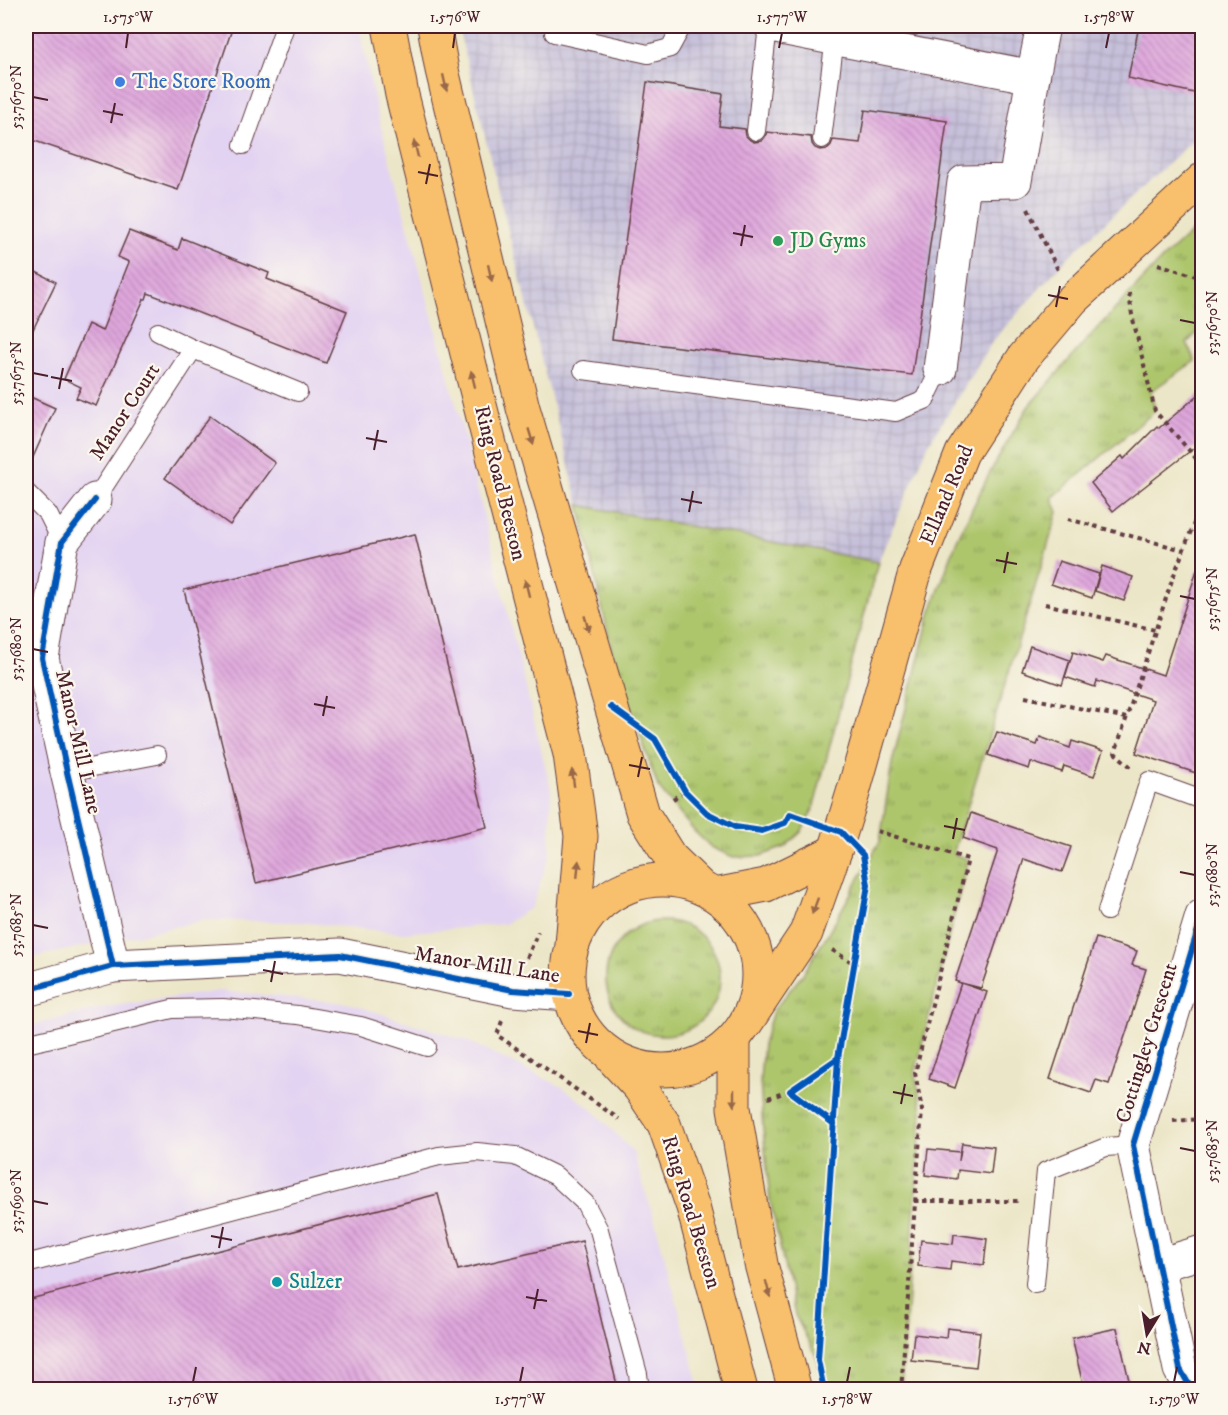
<svg xmlns="http://www.w3.org/2000/svg" width="1228" height="1415" font-family="'IM FELL DW Pica',serif">
<style>
.built{fill:#e3d3f2}
.industrial{fill:url(#industrial-grid)}
.grass{fill:url(#grass-tufts);stroke:#7c724c;stroke-width:1.5}
.building{fill:url(#building-back-hatch)}
.lines{fill:none;stroke-linecap:round;stroke-linejoin:round}
.lane-casing{stroke:#623d43;stroke-width:20}
.street-casing{stroke:#623d43;stroke-width:35}
.primary-casing{stroke:#623d43;stroke-width:35}
.highway-casing{stroke:#623d43;stroke-width:35}
.path{stroke:#623d43;stroke-width:4;stroke-dasharray:4.5 4.5;stroke-linecap:butt}
.lane{stroke:#fff;stroke-width:18}
.street{stroke:#fff;stroke-width:33}
.primary{stroke:#f8bf6c;stroke-width:33}
.highway{stroke:#f8bf6c;stroke-width:33}
.cycleway-casing{stroke:#fbf7ec;stroke-width:10}
.cycleway{stroke:#0057b8;stroke-width:6}
.oneway{fill:#986748}
.ticks{fill:none;stroke:#4a1f2b;stroke-width:2}
.shop-dot{fill:#3f7fe0;stroke:#fbf7ec;stroke-width:2}
.leisure-dot{fill:#2e9e5b;stroke:#fbf7ec;stroke-width:2}
.culture-dot{fill:#0f9aa8;stroke:#fbf7ec;stroke-width:2}
.labels{text-anchor:middle;dominant-baseline:central;stroke-width:4.5;stroke-linejoin:round;paint-order:stroke}
.shop-label{font-size:21px;fill:#366cbe;stroke:#fbf7ec;text-anchor:start}
.leisure-label{font-size:21px;fill:#27864d;stroke:#fbf7ec;text-anchor:start}
.street-label{font-size:21px;fill:#4a1f2b;stroke:#fbf7ec}
.culture-label{font-size:21px;fill:#0d838f;stroke:#fbf7ec;text-anchor:start}
.neatline{fill:none;stroke:#4a1f2b;stroke-width:2}
.ticks-label{font-size:15px;text-anchor:middle;fill:#4a1f2b}
</style>
<defs>
<pattern id="industrial-grid" width="8" height="8" patternUnits="userSpaceOnUse" patternTransform="scale(1.5)"><rect width="8" height="8" fill="#c6c0da"/><path d="M0 4h8M4 0v8" fill="none" stroke="#aca5bb"/></pattern>
<pattern id="grass-tufts" width="24" height="20" patternUnits="userSpaceOnUse" patternTransform="scale(1.5)"><rect width="24" height="20" fill="#adc66c"/><path d="M3 7l-1-3M5 7V3M7 7l1-3M15 17l-1-3M17 17v-4M19 17l1-3" fill="none" stroke="#8fa059"/></pattern>
<pattern id="building-back-hatch" width="6" height="6" patternUnits="userSpaceOnUse" patternTransform="scale(1.5)"><rect width="6" height="6" fill="#dfa7dd"/><path d="M-1 5l2 2M0 0l6 6M5-1l2 2" fill="none" stroke="#b787b3"/></pattern>
</defs>
<rect width="100%" height="100%" fill="#fbf7ec"/>
<filter id="ink" filterUnits="userSpaceOnUse"><feTurbulence type="fractalNoise" baseFrequency=".0167" numOctaves="2"/><feDisplacementMap in="SourceGraphic" scale="12" xChannelSelector="R" yChannelSelector="G"/><feConvolveMatrix kernelMatrix="1 2 1 2 8 2 1 2 1" color-interpolation-filters="sRGB"/></filter>
<filter id="wash" filterUnits="userSpaceOnUse"><feTurbulence type="fractalNoise" baseFrequency=".008" numOctaves="4" result="noise"/><feDisplacementMap in="SourceGraphic" scale="24" xChannelSelector="R" yChannelSelector="G"/><feGaussianBlur stdDeviation="1.35" result="paint"/><feColorMatrix in="noise" values="0 0 0 0 0 0 0 0 0 0 0 0 0 0 0 0 0 1.4 0 .05"/><feComposite in="paint" operator="in"/></filter>
<g filter="url(#wash)">
<rect width="100%" height="100%" fill="#ece6c8"/>
<!-- built -->
<g class="built">
<polygon points="26,26 359,26 377,112 463,431 551,790 550,854 532,907 505,924 402,933 300,922 206,920 26,959"/>
<polygon points="220,991 347,1003 465,1040 562,1087 595,1112 633,1152 655,1222 700,1389 26,1390 26,1027 98,1008"/>
</g>
<!-- industrial -->
<polygon class="industrial" points="458,26 1202,26 1202,132 1064,261 992,342 928,445 878,562 579,505 508,230"/>
<!-- grass -->
<g class="grass">
<polygon points="1202,223 1202,328 1187,343 1195,361 1151,391 1155,411 1052,498 1058,512 953,854 968,859 915,1073 922,1110 901,1389 824,1389 818,1360 795,1315 770,1200 763,1128 760,1080 763,1044 773,1011 803,974 829,932 880,841 892,763 930,614 957,540 990,472 1028,407 1090,336 1162,259"/>
<polygon points="579,505 878,562 813,810 801,832 785,847 760,856 733,857 711,847 694,831 658,787 613,655"/>
<circle cx="663" cy="978" r="57"/>
</g>
<g id="blocks">
<!-- building -->
<g class="building">
<polygon points="26,26 233,26 178,190 26,138"/>
<polygon points="1139,26 1203,26 1203,95 1128,78"/>
<polygon points="647,82 723,94 719,126 745,129 746,136 750,140 754,142 761,141 765,137 767,132 811,137 812,144 815,148 820,150 827,149 831,145 833,140 860,143 865,110 947,121 912,375 612,339"/>
<polygon points="129,231 178,250 182,238 269,273 267,279 347,311 326,363 148,293 146,299 144,299 96,406 76,398 81,387 64,379 88,324 102,331 129,262 118,257"/>
<polygon points="26,267 56,282 26,344"/>
<polygon points="1203,391 1203,441 1113,511 1091,483 1122,456 1124,459 1157,426 1159,428"/>
<polygon points="26,395 55,408 26,473"/>
<polygon points="210,416 275,463 230,525 165,478"/>
<polygon points="415,534 487,827 256,883 184,590"/>
<polygon points="1059,561 1099,574 1092,598 1051,584"/>
<polygon points="1102,566 1133,577 1124,601 1095,591"/>
<polygon points="1197,570 1203,571 1203,752 1196,773 1136,753 1153,700 1097,681 1095,687 1065,677 1073,652 1103,662 1106,656 1163,675"/>
<polygon points="1030,646 1070,660 1062,685 1022,671"/>
<polygon points="997,732 1037,745 1040,737 1070,748 1072,741 1103,751 1094,776 1064,766 1062,772 1031,762 1029,769 988,755"/>
<polygon points="971,813 1071,847 1062,872 1024,859 981,988 961,983 987,992 955,1088 929,1079 961,983 955,981 998,850 963,838"/>
<polygon points="1096,938 1137,951 1132,965 1146,969 1127,1030 1109,1084 1096,1080 1091,1093 1050,1079"/>
<polygon points="962,1143 994,1147 991,1174 958,1170 957,1179 925,1175 928,1149 960,1152 959,1161"/>
<polygon points="438,1194 458,1270 582,1241 617,1385 599,1389 26,1389 26,1300"/>
<polygon points="954,1234 987,1239 984,1265 951,1261 950,1270 918,1266 921,1240 953,1244"/>
<polygon points="947,1328 980,1332 976,1367 911,1360 914,1334 946,1338"/>
<polygon points="1117,1328 1131,1389 1084,1389 1072,1338"/>
</g>
</g>
</g>
<g filter="url(#ink)">
<use href="#blocks" fill-opacity="0" stroke="#623d43" stroke-width="1.5"/>
<g class="lines">
<defs>
<g id="lane">
<polyline points="554,33 648,54 670,48 682,26"/>
<polyline points="756,131 768,26"/>
<polyline points="822,139 835,38"/>
<polyline points="243,145 285,26"/>
<polyline points="158,332 193,349"/>
<polyline points="583,370 896,412 925,400 940,369"/>
<polyline points="26,492 48,514 62,542"/>
<polyline points="95,500 193,349 298,392"/>
<polyline points="67,772 157,755"/>
<polyline points="1107,911 1149,781 1202,800"/>
<polyline points="26,1044 172,1009 223,1008 298,1015 361,1026 427,1047"/>
<polyline points="26,1264 439,1156 477,1152 515,1156 556,1176 585,1203 599,1230 638,1374 640,1390"/>
<polyline points="1035,1284 1046,1171 1106,1147 1133,1145"/>
</g>
<g id="street">
<polyline points="771,26 1033,77"/>
<polyline points="940,369 964,182 1015,181 1033,77 1043,26"/>
<polyline points="95,500 62,542 42,658 67,772 113,966"/>
<polyline points="26,990 113,966 340,955 513,990 569,994"/>
<polyline points="1159,1265 1202,1252"/>
<polyline points="1192,1390 1180,1369 1133,1145 1202,916"/>
</g>
<g id="primary">
<polyline points="715,895 766,885 835,851"/>
<polyline points="746,1023 806,933 835,851 853,793 916,569 962,453 1024,357 1072,300 1202,180"/>
</g>
<g id="highway">
<polyline points="389,26 402,95 485,425 570,754 581,836 572,945"/>
<polyline points="434,26 442,70 523,408 643,814 670,857 702,888"/>
<circle cx="663" cy="975" r="95"/>
<polyline points="734,1039 734,1108 761,1264 795,1390"/>
<polyline points="612,1058 639,1087 664,1124 693,1207 741,1390"/>
</g>
</defs>
<!-- lane casing -->
<use href="#lane" class="lane-casing"/>
<!-- street casing -->
<use href="#street" class="street-casing"/>
<!-- primary casing -->
<use href="#primary" class="primary-casing"/>
<!-- highway casing -->
<use href="#highway" class="highway-casing"/>
<!-- path -->
<g class="path">
<polyline points="1028,209 1058,270"/>
<polyline points="1158,264 1202,278"/>
<polyline points="1129,293 1132,315 1155,411 1200,463 1202,513"/>
<polyline points="1068,519 1183,550"/>
<polyline points="1045,604 1155,630"/>
<polyline points="1025,697 1127,718"/>
<polyline points="1131,767 1115,753 1172,580 1201,505"/>
<polyline points="673,799 685,791"/>
<polyline points="877,831 968,859 915,1073 922,1110 901,1390"/>
<polyline points="832,950 855,964"/>
<polyline points="527,958 538,932"/>
<polyline points="502,1021 497,1035 619,1119"/>
<polyline points="768,1098 790,1091"/>
<polyline points="1173,1121 1202,1119"/>
<polyline points="914,1201 1018,1201"/>
</g>
<!-- lane -->
<use href="#lane" class="lane"/>
<!-- street -->
<use href="#street" class="street"/>
<!-- primary -->
<use href="#primary" class="primary"/>
<!-- highway -->
<use href="#highway" class="highway"/>
<defs>
<g id="cycleway">
<polyline points="95,500 62,542 42,658 67,772 113,966"/>
<polyline points="611,707 655,739 685,791 707,813 735,827 762,831 785,823 790,814 841,832 863,855 868,885 838,1058 818,1360 824,1390"/>
<polyline points="26,990 113,966 340,955 513,990 569,994"/>
<polyline points="834,1124 790,1091 838,1058"/>
<polyline points="1192,1390 1180,1369 1133,1145 1202,916"/>
</g>
</defs>
<!-- cycleway casing -->
<use href="#cycleway" class="cycleway-casing"/>
<!-- cycleway -->
<use href="#cycleway" class="cycleway"/>
</g>
<!-- one-way arrows -->
<defs><path id="oneway-solid" d="M-6-.8H1V-3.2L6.5 0L1 3.2V.8H-6Z" transform="scale(1.5)"/></defs>
<g class="oneway">
<use href="#oneway-solid" transform="translate(445 83) rotate(77)"/>
<use href="#oneway-solid" transform="translate(416 149) rotate(-104)"/>
<use href="#oneway-solid" transform="translate(490 273) rotate(77)"/>
<use href="#oneway-solid" transform="translate(473 379) rotate(-104)"/>
<use href="#oneway-solid" transform="translate(531 437) rotate(73)"/>
<use href="#oneway-solid" transform="translate(527 588) rotate(-104)"/>
<use href="#oneway-solid" transform="translate(587 624) rotate(73)"/>
<use href="#oneway-solid" transform="translate(573 778) rotate(-98)"/>
<use href="#oneway-solid" transform="translate(578 869) rotate(-85)"/>
<use href="#oneway-solid" transform="translate(815 906) rotate(110)"/>
<use href="#oneway-solid" transform="translate(734 1098) rotate(90)"/>
<use href="#oneway-solid" transform="translate(768 1289) rotate(75)"/>
</g>
</g>
<!-- ticks -->
<path class="ticks" d="M126,48L128,33M453,48L455,33M779,48L782,33M1106,48L1109,33M33,97L48,100M103,111L123,115M111,123L115,103M418,172L438,176M426,184L430,164M733,233L753,237M741,246L745,225M1048,295L1068,299M1056,307L1060,286M1180,320L1195,323M33,373L48,376M51,377L72,381M59,389L63,368M366,438L387,442M374,450L378,430M681,499L702,503M689,512L693,491M996,560L1017,564M1004,573L1008,552M1180,596L1195,599M33,649L48,652M314,704L335,708M323,716L327,696M629,765L650,769M638,777L642,757M944,826L965,830M953,839L957,818M1180,872L1195,875M33,925L48,928M263,970L283,974M271,982L275,961M578,1031L598,1035M586,1043L590,1023M893,1092L913,1096M901,1104L905,1084M1180,1148L1195,1151M33,1201L48,1204M211,1236L232,1240M219,1248L223,1227M526,1297L547,1301M534,1309L538,1289M193,1382L196,1367M520,1382L523,1367M847,1382L850,1367M1174,1382L1177,1367"/>
<!-- markers -->
<circle class="shop-dot" cx="120" cy="82" r="6"/>
<circle class="leisure-dot" cx="778" cy="241" r="6"/>
<circle class="culture-dot" cx="277" cy="1282" r="6"/>
<g class="labels">
<!-- shop labels -->
<g class="shop-label">
<text x="132" y="82">The Store Room</text>
</g>
<!-- leisure labels -->
<g class="leisure-label">
<text x="790" y="241">JD Gyms</text>
</g>
<!-- street labels -->
<g class="street-label">
<text transform="translate(125 412) rotate(-57)">Manor Court</text>
<text transform="translate(500 483) rotate(76)">Ring Road Beeston</text>
<text transform="translate(947 495) rotate(-67)">Elland Road</text>
<text transform="translate(78 742) rotate(77)">Manor Mill Lane</text>
<text transform="translate(487 965) rotate(9)">Manor Mill Lane</text>
<text transform="translate(1147 1043) rotate(-73)">Cottingley Crescent</text>
<text transform="translate(691 1212) rotate(73)">Ring Road Beeston</text>
</g>
<!-- culture labels -->
<g class="culture-label">
<text x="289" y="1282">Sulzer</text>
</g>
</g>
<!-- margin -->
<rect width="1228" height="1415" fill="none" stroke="#fbf7ec" stroke-width="66"/>
<!-- north arrow -->
<g transform="translate(1147 1334) rotate(191)" stroke="#fbf7ec" stroke-width="4.5" paint-order="stroke">
<path d="M0-4.5L10 22L0 15L-10 22Z" fill="#4a1f2b"/>
<text y="-9" font-size="16" font-weight="bold" text-anchor="middle" fill="#4a1f2b">N</text>
</g>
<rect x="33" y="33" width="1162" height="1349" class="neatline"/>
<g class="ticks-label">
<text x="128" y="22">1.575°W</text>
<text x="455" y="22">1.576°W</text>
<text x="782" y="22">1.577°W</text>
<text x="1109" y="22">1.578°W</text>
<text transform="translate(16 97) rotate(-90)" y="5">53.7670°N</text>
<text transform="translate(1212 323) rotate(-90)" y="5">53.7670°N</text>
<text transform="translate(16 373) rotate(-90)" y="5">53.7675°N</text>
<text transform="translate(1212 599) rotate(-90)" y="5">53.7675°N</text>
<text transform="translate(16 649) rotate(-90)" y="5">53.7680°N</text>
<text transform="translate(1212 875) rotate(-90)" y="5">53.7680°N</text>
<text transform="translate(16 925) rotate(-90)" y="5">53.7685°N</text>
<text transform="translate(1212 1151) rotate(-90)" y="5">53.7685°N</text>
<text transform="translate(16 1201) rotate(-90)" y="5">53.7690°N</text>
<text x="193" y="1404">1.576°W</text>
<text x="520" y="1404">1.577°W</text>
<text x="847" y="1404">1.578°W</text>
<text x="1174" y="1404">1.579°W</text>
</g>
</svg>
